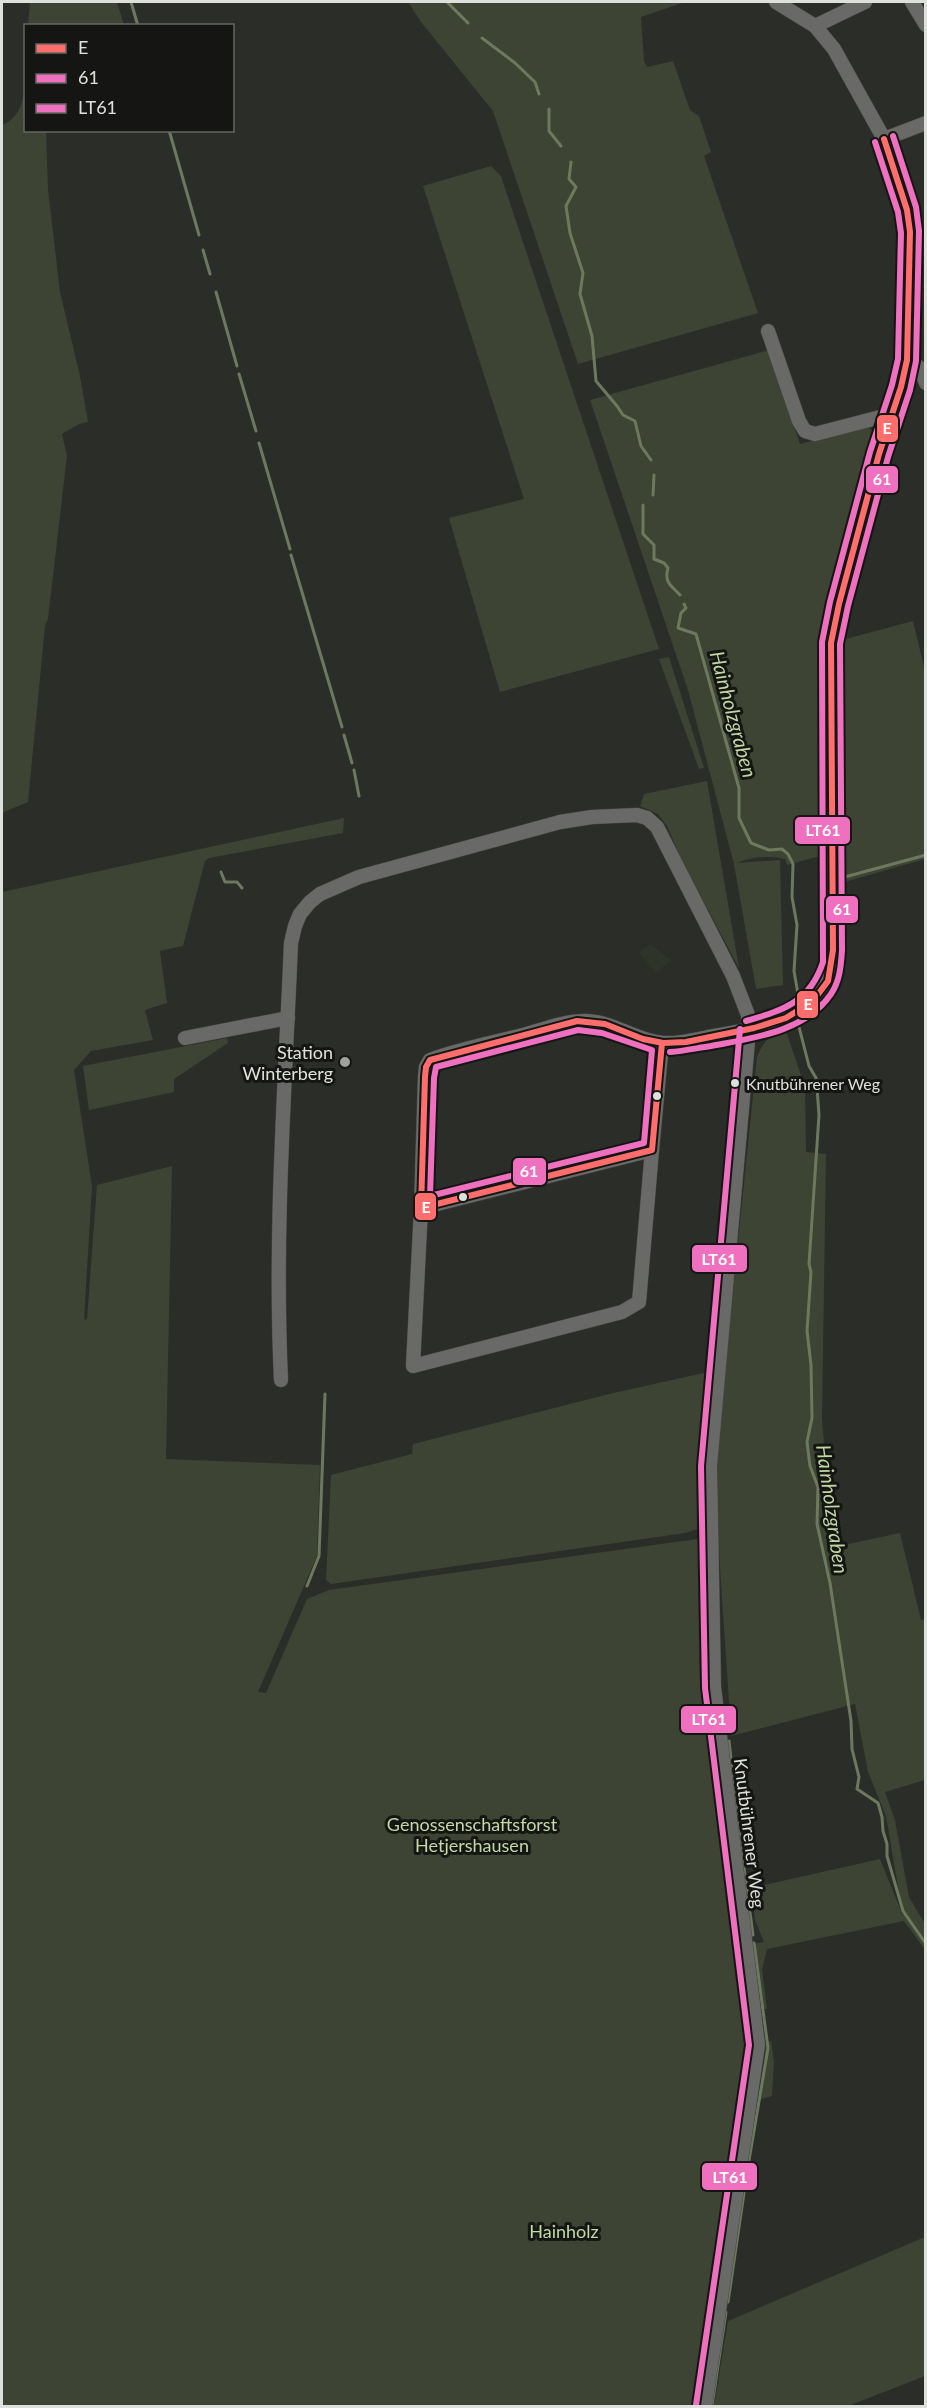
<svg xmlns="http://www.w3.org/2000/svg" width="927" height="2408" font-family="Lato,sans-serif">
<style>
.built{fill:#2f3429}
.green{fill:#3d4433}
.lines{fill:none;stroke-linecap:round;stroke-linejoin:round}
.stream{stroke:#6d795f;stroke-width:3}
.minor-casing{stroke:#484946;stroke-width:15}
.minor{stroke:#696968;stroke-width:14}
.bus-1-casing{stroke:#151613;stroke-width:10}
.bus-2-casing{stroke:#151613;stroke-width:10}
.bus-3-casing{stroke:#151613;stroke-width:10}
.bus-1{stroke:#ff6d6d;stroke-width:6}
.bus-2{stroke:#f070c0;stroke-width:6}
.bus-3{stroke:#f070c0;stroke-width:6}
.poi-dot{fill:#9fa19d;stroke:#151613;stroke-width:2}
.bus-dot{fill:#dee0dc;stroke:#151613;stroke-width:2}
.labels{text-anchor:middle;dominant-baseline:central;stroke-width:6;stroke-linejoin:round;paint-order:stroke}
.bus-label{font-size:16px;fill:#dee0dc;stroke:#151613;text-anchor:start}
.poi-label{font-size:18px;fill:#dee0dc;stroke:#151613;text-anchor:end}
.park-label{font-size:18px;fill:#c3d8a4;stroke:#151613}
.street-label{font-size:18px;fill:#dee0dc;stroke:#151613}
.water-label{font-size:20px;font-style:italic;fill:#c0d6a2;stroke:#151613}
.line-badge{stroke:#151613;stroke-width:2}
.badge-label{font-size:16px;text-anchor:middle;font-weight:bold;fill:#fff}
</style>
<rect width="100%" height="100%" fill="#2b2d29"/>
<!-- built -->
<polygon class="built" points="650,944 671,960 656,973 639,952"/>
<!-- green -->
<g class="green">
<polygon points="30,2 117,2 124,25 28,25"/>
<polygon points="408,2 685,2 641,17 644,61 647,67 673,61 690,110 699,116 711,152 704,156 758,313 578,364 493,111 421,22"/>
<path d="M25,65L26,130L46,131L48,189L60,292L80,376L88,422L79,424L62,434L67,456L48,619L45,626L28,802L2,813V125C27,115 24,88 25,65Z"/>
<polygon points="491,166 501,176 659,649 500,692 449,518 524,499 423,186"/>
<path d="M769,350L800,444L868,427L874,433L821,636L824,855L787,865L785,859C767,855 753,857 736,863L780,860L783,985L756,989L734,864L688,690L590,400Z"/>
<polygon points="913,621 925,671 925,859 841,883 838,641"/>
<polygon points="669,657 704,768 699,769 659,659"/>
<polygon points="707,781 739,968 681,859 667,826 658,814 640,806 644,794"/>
<polygon points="344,818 343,833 209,858 205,861 183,946 160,951 167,1003 145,1010 153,1040 91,1051 74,1070 92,1186 84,1320 87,1319 97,1185 172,1166 166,1459 320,1465 317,1556 258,1692 266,1693 307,1599 329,1590 697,1539 702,1543 702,1654 749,2031 749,2061 697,2406 2,2406 2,892"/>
<path d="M785,1028L805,1087L806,1152L826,1154L822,1419L826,1467L839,1546L900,1533L921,1620L925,1619V1780L885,1792L895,1820L909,1897L925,1924L926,1951L904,1921L767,1949L762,1970L767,2009H761L752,1944L764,1942L755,1920L751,1888L880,1859L903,1916L886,1816L868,1772L855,1704L731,1736C726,1633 713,1529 719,1427L757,1057C763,1042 770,1035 785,1028Z"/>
<polygon points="227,1038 228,1043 174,1079 174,1092 89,1110 83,1066"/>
<polygon points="708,1372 700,1454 701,1528 685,1533 331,1584 326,1580 331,1475 412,1454 413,1444 609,1394"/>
<polygon points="771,2041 774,2061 772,2096 761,2099 766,2042"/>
<polygon points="925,2237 925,2376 848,2406 714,2406 728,2321"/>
</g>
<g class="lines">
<!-- stream -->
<g class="stream">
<polyline points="131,2 138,26"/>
<polyline points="447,2 468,23"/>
<polyline points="482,38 515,63 535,82 539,94"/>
<polyline points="549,109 549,131 561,146"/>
<polyline points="169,130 199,235"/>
<polyline points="571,162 569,179 576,187 566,206 570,233 583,273 580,294 592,336 596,381 617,406 623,415 635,421 641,446 651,460"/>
<polyline points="203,250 210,274"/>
<polyline points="216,292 237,366"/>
<polyline points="239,374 256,431"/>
<polyline points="259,443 290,549"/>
<polyline points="653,495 654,475"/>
<path d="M643,505V534L654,545V559L664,563L668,568C664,583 671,585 680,595"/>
<polyline points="291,555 342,727"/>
<polyline points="684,604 686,608 681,613 678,628 696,634 739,788 739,818 751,843 769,850 782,849 788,854 793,864 792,897 797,925 794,971 798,994"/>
<polyline points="344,735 352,763"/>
<polyline points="354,770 359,796"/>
<polyline points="221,872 225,882 237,882 242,888"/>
<polyline points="841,878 926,855"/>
<polyline points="798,1023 809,1066 816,1078 817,1088 819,1115 809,1264 811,1272 807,1331 811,1365 812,1418 807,1442 810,1466 818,1487 817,1524 830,1583 851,1721 852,1749 859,1777 857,1789 878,1803 882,1817 883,1831 887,1844 887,1856 903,1911 926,1944"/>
<polyline points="704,1541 708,1697 718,1773"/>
<polyline points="307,1586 319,1556 325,1394"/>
<polyline points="729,1741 737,1814"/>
<polyline points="738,1823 753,1935"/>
<polyline points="745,2184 768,2048 754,1943"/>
<polyline points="728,2302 744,2193"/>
<polyline points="712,2406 726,2312"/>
</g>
<defs>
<g id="minor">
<polyline points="912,2 926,25"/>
<polyline points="815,26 865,2"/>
<polyline points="884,139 926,123"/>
<polyline points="768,331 799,421 805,431 815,434 892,414"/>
<polyline points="907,360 920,368 926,383"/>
<polyline points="185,1038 288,1018"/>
<path d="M662,1043L652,1150L421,1208L425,1077L426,1067L430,1060C460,1049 492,1043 523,1035C542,1030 564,1021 585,1021C612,1021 636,1041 663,1043C678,1044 694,1040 708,1037C744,1031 801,1023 823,990C831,978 832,964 833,950L831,643L839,604L879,454L906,367L910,309V232L907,210L884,139L834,49L815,26L776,2"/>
<polyline points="421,1208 413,1366 622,1312 639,1302 652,1150"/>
<path d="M281,1380C274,1234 285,1088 291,943L295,926L300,914L310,902L320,894L359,877L560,822L592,817L637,815L647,818L657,827L733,976L748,1015L749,1030L710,1466L714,1687L758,2045L705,2406"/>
</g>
</defs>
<!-- minor casing -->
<use href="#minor" class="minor-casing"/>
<!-- minor -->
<use href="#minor" class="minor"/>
<defs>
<polyline id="bus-1" points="662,1043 652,1150 421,1208 425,1077 426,1067 430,1060 577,1021 605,1024 643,1039 663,1043 686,1042 754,1028 786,1018 813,1001 828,981 833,950 831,643 839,604 879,454 901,387 907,360 910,232 907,210 884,139"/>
<g id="bus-2">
<polygon points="578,1030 602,1033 652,1050 644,1143 430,1196 434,1078 436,1067"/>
<path d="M670,1052C684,1051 697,1048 711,1046C753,1038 805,1032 831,994C840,981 841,965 842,950L840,644L848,606L888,457L910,390L916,361L919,231L916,207L893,136"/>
</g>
<g id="bus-3">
<path d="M746,1021C784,1010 810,1002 823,962L822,642L830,602L870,452L892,385L898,359L901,233L898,212L875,142"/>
<polyline points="696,2405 749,2045 705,1688 701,1466 740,1029"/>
</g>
</defs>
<!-- bus-1 casing -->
<use href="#bus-1" class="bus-1-casing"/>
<!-- bus-2 casing -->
<use href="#bus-2" class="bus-2-casing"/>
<!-- bus-3 casing -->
<use href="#bus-3" class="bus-3-casing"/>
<!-- bus-1 -->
<use href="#bus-1" class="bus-1"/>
<!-- bus-2 -->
<use href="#bus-2" class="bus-2"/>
<!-- bus-3 -->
<use href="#bus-3" class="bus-3"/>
</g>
<!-- markers -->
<circle class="poi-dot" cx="345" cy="1062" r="6"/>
<g class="bus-dot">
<circle cx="735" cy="1083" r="5"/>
<circle cx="657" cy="1096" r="5"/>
<circle cx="463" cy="1197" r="5"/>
</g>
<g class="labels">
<!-- bus labels -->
<g class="bus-label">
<text x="746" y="1083">Knutbührener Weg</text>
</g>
<!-- poi labels -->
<g class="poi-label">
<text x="333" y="1052">Station<tspan x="333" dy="21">Winterberg</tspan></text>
</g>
<!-- park labels -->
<g class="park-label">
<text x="472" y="1824">Genossenschaftsforst<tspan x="472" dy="21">Hetjershausen</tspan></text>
<text x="564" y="2231">Hainholz</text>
</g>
<!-- street labels -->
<g class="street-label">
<text transform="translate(750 1833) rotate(83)">Knutbührener Weg</text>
</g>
<!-- water labels -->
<g class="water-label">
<text transform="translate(734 714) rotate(75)">Hainholzgraben</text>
<text transform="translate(833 1509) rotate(82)">Hainholzgraben</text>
</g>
</g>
<g class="line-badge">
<rect x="876" y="414" width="23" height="29" rx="6" fill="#ff6d6d"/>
<rect x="865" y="465" width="34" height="29" rx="6" fill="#f070c0"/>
<rect x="794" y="816" width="57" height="29" rx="6" fill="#f070c0"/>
<rect x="825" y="895" width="34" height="29" rx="6" fill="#f070c0"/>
<rect x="796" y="990" width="23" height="29" rx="6" fill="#ff6d6d"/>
<rect x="512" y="1157" width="35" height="29" rx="6" fill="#f070c0"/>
<rect x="414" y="1192" width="23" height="29" rx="6" fill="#ff6d6d"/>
<rect x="691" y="1244" width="57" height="29" rx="6" fill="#f070c0"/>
<rect x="680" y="1705" width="57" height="29" rx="6" fill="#f070c0"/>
<rect x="701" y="2162" width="57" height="29" rx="6" fill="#f070c0"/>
</g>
<g class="badge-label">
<text x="887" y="434">E</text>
<text x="882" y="485">61</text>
<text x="823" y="836">LT61</text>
<text x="842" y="915">61</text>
<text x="808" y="1010">E</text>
<text x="529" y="1177">61</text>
<text x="426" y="1213">E</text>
<text x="719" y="1265">LT61</text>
<text x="709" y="1725">LT61</text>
<text x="730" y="2183">LT61</text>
</g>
<!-- border -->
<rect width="927" height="2408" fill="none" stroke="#dee0dc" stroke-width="6"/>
<!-- legend -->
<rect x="24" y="24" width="210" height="108" fill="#151613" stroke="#656763" stroke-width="1.5"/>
<rect x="36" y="44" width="30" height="9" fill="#ff6d6d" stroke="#656763" stroke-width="1.5"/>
<text x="78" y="54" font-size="18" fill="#dee0dc">E</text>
<rect x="36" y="74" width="30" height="9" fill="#f070c0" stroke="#656763" stroke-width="1.5"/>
<text x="78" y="84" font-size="18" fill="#dee0dc">61</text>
<rect x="36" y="104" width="30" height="9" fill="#f070c0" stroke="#656763" stroke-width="1.5"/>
<text x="78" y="114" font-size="18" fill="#dee0dc">LT61</text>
</svg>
